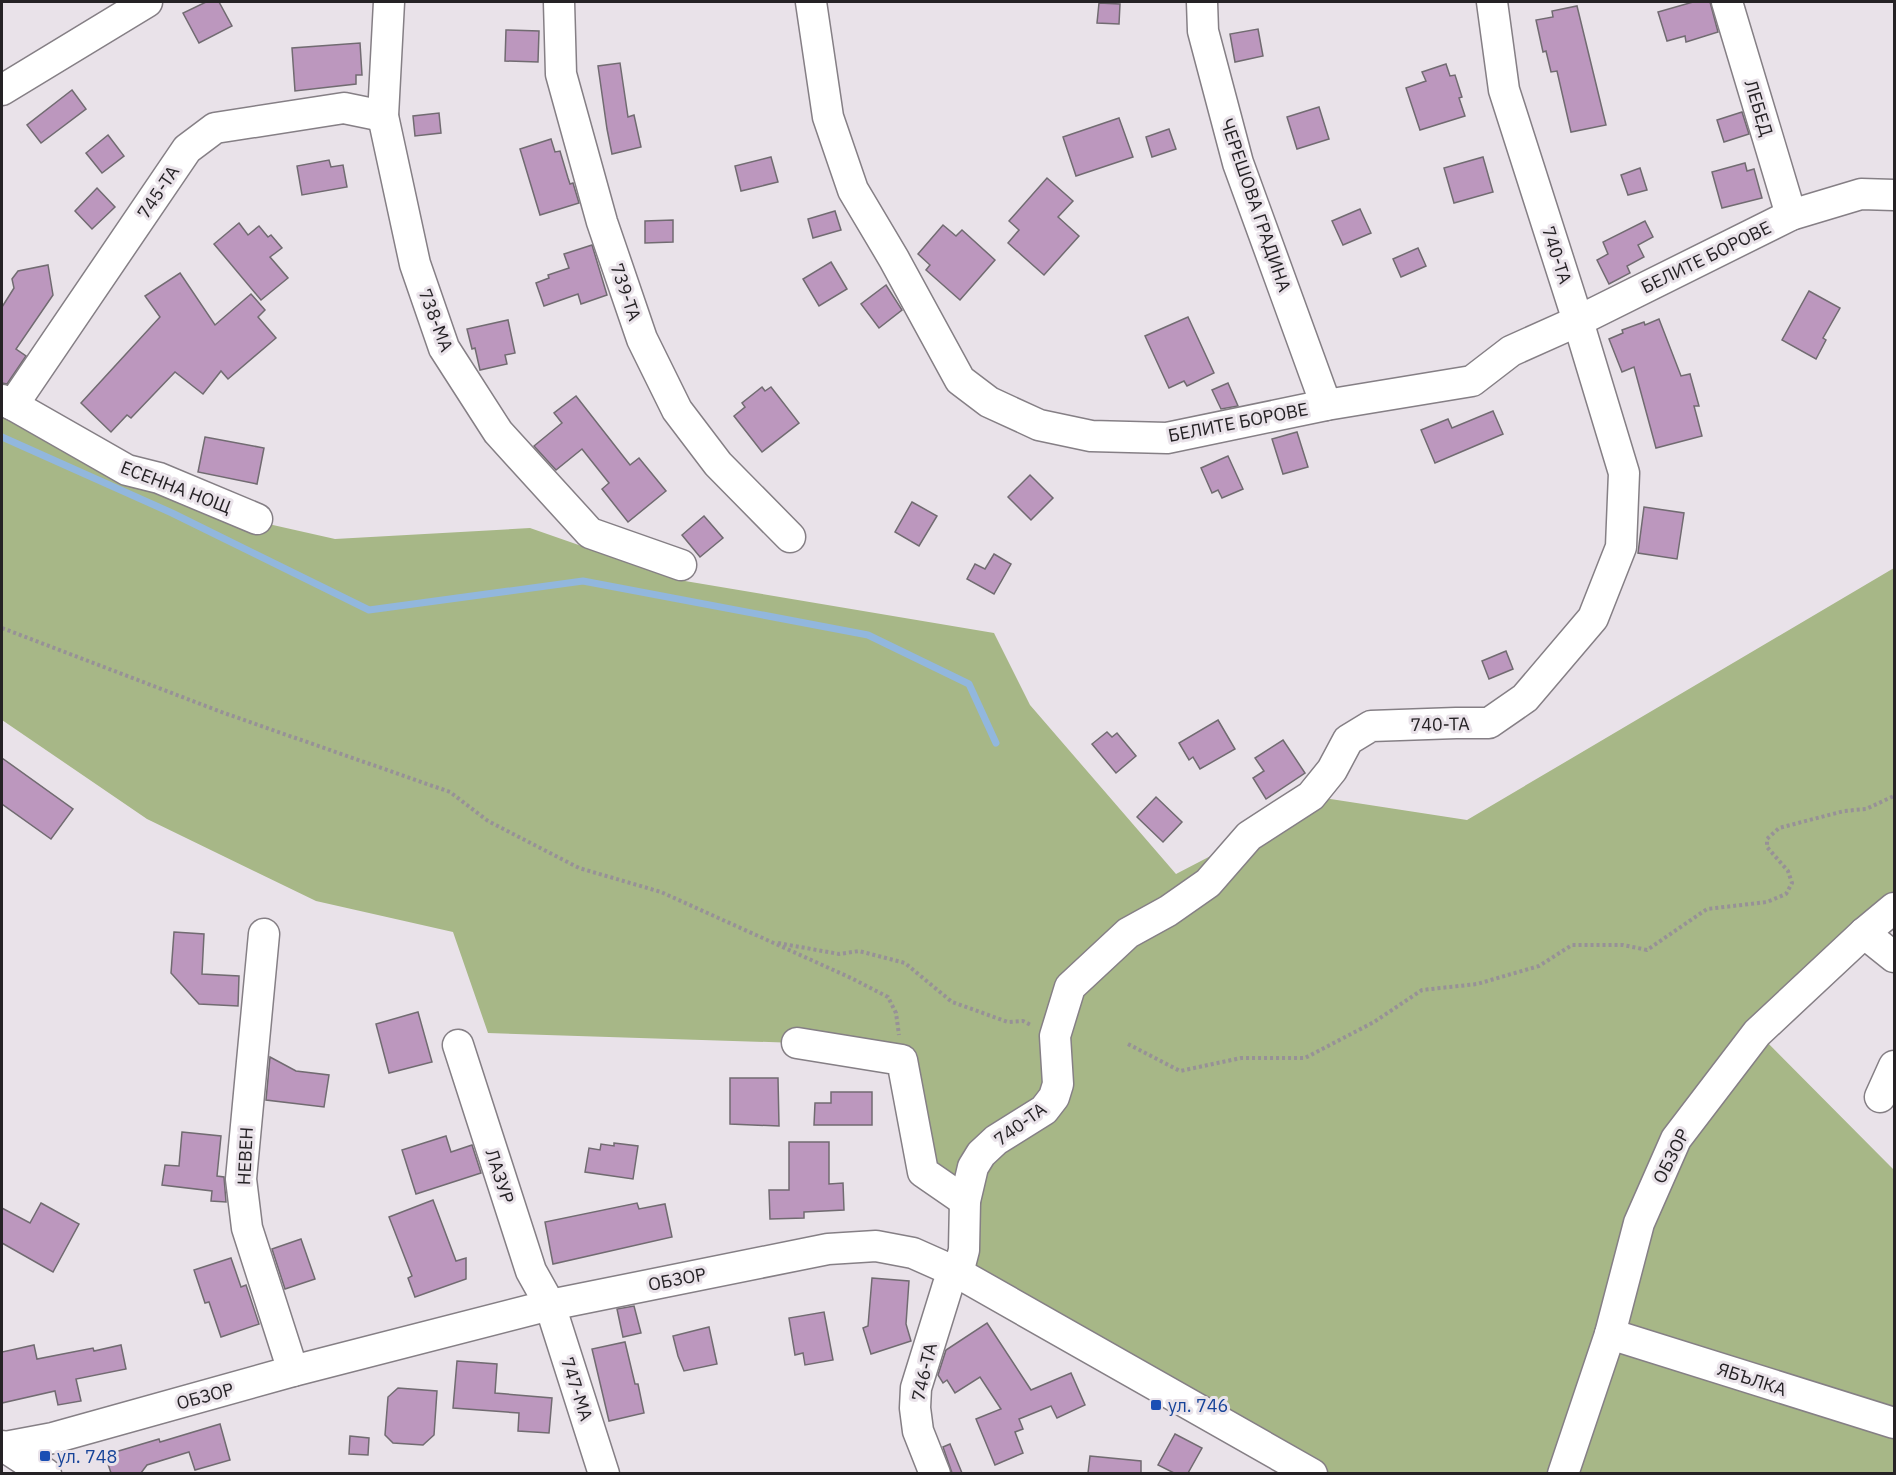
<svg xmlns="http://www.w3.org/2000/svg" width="1896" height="1475" font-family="'IBM Plex Sans',sans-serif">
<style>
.forest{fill:#a7b787}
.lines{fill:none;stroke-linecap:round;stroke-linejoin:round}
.stream{stroke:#92b7dd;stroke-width:7}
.building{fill:#bc97be;stroke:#716b71;stroke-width:1.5}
.minor-casing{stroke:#857f85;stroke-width:33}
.path{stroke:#979197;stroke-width:4;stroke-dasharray:3 3;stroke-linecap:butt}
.minor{stroke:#fff;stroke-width:30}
.transit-dot{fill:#1a4fb4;stroke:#e9e2e9;stroke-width:2}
.labels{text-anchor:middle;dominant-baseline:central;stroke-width:6;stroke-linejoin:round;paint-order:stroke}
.street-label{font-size:18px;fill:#252225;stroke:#e9e2e9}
.transit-label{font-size:18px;fill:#164399;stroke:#e9e2e9;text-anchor:start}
</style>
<rect width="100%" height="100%" fill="#e9e2e9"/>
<!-- forest -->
<polygon class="forest" points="2,400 238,517 335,539 530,528 679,580 994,633 1030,705 1176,874 1249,836 1311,796 1467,820 1894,568 1894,908 1758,1033 1894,1170 1894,1473 1312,1473 958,1273 965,1201 923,1172 901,1060 797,1043 488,1033 453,932 316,901 147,819 2,720"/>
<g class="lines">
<!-- stream -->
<polyline class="stream" points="2,437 172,513 369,610 583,581 868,635 969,684 996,743"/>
</g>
<!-- building -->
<g class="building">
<polygon points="206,2 219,2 232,26 199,43 183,13"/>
<polygon points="1693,2 1710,2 1718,32 1686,42 1685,36 1667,41 1658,12"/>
<polygon points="1099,3 1120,4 1119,24 1097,23"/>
<polygon points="1577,6 1606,125 1571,132 1557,71 1551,72 1546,51 1543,52 1536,20 1553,17 1552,11"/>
<polygon points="1258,29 1263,56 1235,62 1230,34"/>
<polygon points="506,30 539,31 538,62 505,61"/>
<polygon points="360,43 362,75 356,75 356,84 295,91 292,48"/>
<polygon points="620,63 628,117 634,115 641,147 612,154 607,129 598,66"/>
<polygon points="1446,64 1450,76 1455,75 1462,97 1459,98 1465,116 1420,130 1406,88 1426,81 1422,72"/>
<polygon points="72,90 86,109 41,143 27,125"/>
<polygon points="1319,107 1329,139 1297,149 1287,117"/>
<polygon points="1742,112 1749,134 1724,142 1717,120"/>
<polygon points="439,113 441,133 415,136 413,116"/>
<polygon points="1119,118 1133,157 1076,176 1063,137"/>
<polygon points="1169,129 1176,149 1152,157 1146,137"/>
<polygon points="108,135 124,156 102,173 86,153"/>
<polygon points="551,139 555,152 560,151 568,178 570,184 573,183 579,203 540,215 520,149"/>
<polygon points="771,157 778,182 741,191 735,166"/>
<polygon points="1483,157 1493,192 1454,203 1444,168"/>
<polygon points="329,160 331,167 343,165 347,187 302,195 297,166"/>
<polygon points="1745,163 1747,171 1754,169 1762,198 1722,208 1712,172"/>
<polygon points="1640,168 1647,190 1628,195 1621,175"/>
<polygon points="1047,178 1073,201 1058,217 1079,236 1044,275 1008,243 1019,230 1009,221"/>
<polygon points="97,188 115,207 92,229 75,211"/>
<polygon points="1360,209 1371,233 1343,245 1332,221"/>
<polygon points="835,211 841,230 813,238 808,219"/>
<polygon points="673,220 673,242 645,243 645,221"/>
<polygon points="1645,221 1653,237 1638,245 1644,257 1627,266 1630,273 1609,284 1597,260 1608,254 1603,242"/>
<polygon points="239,223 248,235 259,226 268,237 271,235 282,248 270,257 288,278 261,300 214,244"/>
<polygon points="943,225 956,236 962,230 995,260 960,300 926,270 930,265 918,254"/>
<polygon points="592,245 607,295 581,304 578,294 544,306 536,283 549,278 548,275 569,268 564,254"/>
<polygon points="1418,248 1426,266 1401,277 1393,259"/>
<polygon points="831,262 847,289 819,306 803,279"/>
<polygon points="48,265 53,295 16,349 26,356 7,384 2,383 2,307 14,288 12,279 18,271"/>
<polygon points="180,273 215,325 251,294 265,310 258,317 276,338 228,379 221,371 203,394 175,372 131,418 127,415 111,432 81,403 160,317 145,296"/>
<polygon points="886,285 902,310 879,328 861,304"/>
<polygon points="1809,291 1840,308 1823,338 1826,340 1816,359 1782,340"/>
<polygon points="1188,317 1214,373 1187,386 1184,381 1169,388 1145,336"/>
<polygon points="1659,319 1681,376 1690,374 1699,406 1694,406 1702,436 1656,448 1634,367 1622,372 1609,339 1623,333 1622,330 1644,322 1645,325"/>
<polygon points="508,320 515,353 505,355 507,364 480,370 475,348 472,349 467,329"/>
<polygon points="1228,383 1238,406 1221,409 1212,390"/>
<polygon points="762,387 765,391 771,387 799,423 762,452 734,416 745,407 742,403"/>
<polygon points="576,396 630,465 639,458 666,491 628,522 602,489 609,483 582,449 556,470 534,446 562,423 554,413"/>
<polygon points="1493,411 1503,434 1435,463 1421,430 1448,419 1452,428"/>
<polygon points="1297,432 1308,467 1283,474 1272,439"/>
<polygon points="205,437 264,448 257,484 198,472"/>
<polygon points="1228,456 1243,489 1222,498 1218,490 1212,493 1201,468"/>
<polygon points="1030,475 1053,498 1031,520 1008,497"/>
<polygon points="912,502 937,516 919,546 895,532"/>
<polygon points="1644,507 1684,513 1677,559 1638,553"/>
<polygon points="704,516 723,538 700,557 682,535"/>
<polygon points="994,554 1011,564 994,594 967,579 975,564 985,569"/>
<polygon points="1506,651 1513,669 1489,679 1482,661"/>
<polygon points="1218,720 1235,749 1200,769 1193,757 1189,760 1179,743"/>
<polygon points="1107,732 1112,737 1117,733 1136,756 1116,773 1092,744"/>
<polygon points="1283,740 1305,773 1266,799 1253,778 1264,771 1255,758"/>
<polygon points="2,758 73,809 51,839 2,804"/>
<polygon points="1156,797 1182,822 1163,842 1137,817"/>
<polygon points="174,932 204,934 202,974 239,976 238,1006 199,1004 171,973"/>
<polygon points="418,1012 432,1062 389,1073 376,1024"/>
<polygon points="270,1057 296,1071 329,1075 324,1107 266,1100"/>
<polygon points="730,1078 778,1078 779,1126 730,1124"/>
<polygon points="831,1092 872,1092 872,1125 814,1125 815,1103 831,1103"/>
<polygon points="182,1132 221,1136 217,1176 224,1177 226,1202 211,1201 212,1191 162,1185 165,1165 179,1166"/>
<polygon points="446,1136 451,1152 472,1145 481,1173 416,1194 402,1150"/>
<polygon points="789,1142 829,1142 829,1184 843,1183 844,1210 804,1212 804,1218 770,1219 769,1190 789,1190"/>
<polygon points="614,1143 638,1146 633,1179 585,1172 589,1148 600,1150 601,1144 614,1146"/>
<polygon points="433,1200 456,1261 466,1258 466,1279 415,1297 408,1278 412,1276 389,1217"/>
<polygon points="41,1203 79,1224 53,1272 2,1243 2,1208 30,1223"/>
<polygon points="637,1203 639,1209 665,1204 672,1237 553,1264 545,1222"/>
<polygon points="301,1239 315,1279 285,1289 272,1249"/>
<polygon points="231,1258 241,1287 246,1285 259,1324 221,1337 209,1302 205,1303 194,1270"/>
<polygon points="872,1278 909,1281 906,1324 911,1341 871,1354 863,1328 868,1326"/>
<polygon points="634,1306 641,1333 623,1337 617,1309"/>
<polygon points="824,1312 833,1360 805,1365 803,1353 795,1355 789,1318"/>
<polygon points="987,1323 1031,1390 1071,1373 1085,1405 1057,1418 1051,1406 1019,1419 1023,1429 1015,1432 1023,1453 995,1465 976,1419 1001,1409 980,1377 955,1393 947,1380 943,1383 938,1375 946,1350"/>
<polygon points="709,1327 717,1364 684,1371 678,1356 673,1336"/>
<polygon points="625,1342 635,1384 638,1384 644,1413 609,1421 592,1349"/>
<polygon points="34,1345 37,1359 93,1348 94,1351 121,1345 126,1369 76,1379 81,1401 58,1405 55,1391 2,1403 2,1352"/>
<polygon points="457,1361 497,1364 495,1393 552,1398 549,1433 518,1431 519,1413 453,1408"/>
<polygon points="398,1388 437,1391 434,1435 423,1445 393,1443 385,1435 388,1397"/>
<polygon points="220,1424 230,1460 195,1470 189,1452 147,1465 141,1473 111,1473 105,1455 159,1439 160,1442"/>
<polygon points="1175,1434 1202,1448 1188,1473 1174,1473 1158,1465"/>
<polygon points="350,1436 369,1438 368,1455 349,1454"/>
<polygon points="950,1444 962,1473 952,1473 943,1447"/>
<polygon points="1090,1456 1141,1461 1141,1473 1088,1473"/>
</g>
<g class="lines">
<defs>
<g id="minor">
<polyline points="389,2 383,116 415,264 444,348 498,432 590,533 681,565"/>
<polyline points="559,2 561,74 602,222 642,339 677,410 718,464 790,537"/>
<polyline points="811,2 828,117 853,190 894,259 960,380 989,402 1039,425 1091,436 1167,438 1326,405 1472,381 1511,351 1578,321 1791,215 1861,194 1894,195"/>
<polyline points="1202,2 1203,31 1238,163 1326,405"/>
<polyline points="1727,2 1791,215"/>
<polyline points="2,90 147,2"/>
<polyline points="2,400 13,405 127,470 159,478 257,519"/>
<polyline points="13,405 187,149 215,128 344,108 383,116"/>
<polyline points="1864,933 1894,957"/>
<polyline points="264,934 241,1179 247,1228 293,1371"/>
<polyline points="797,1043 902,1060 923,1172 965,1201"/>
<polyline points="458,1045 531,1271 550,1305 604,1474"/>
<polyline points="1880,1097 1894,1066"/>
<polyline points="1610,1334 1894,1423"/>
<polyline points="2,1446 5,1447 53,1438 293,1371 550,1305 828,1249 876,1246 913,1253 958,1273 1312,1474"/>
<polyline points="5,1447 46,1474"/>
<polyline points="935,1474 918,1431 915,1408 916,1388 948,1285 958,1273 964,1250 965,1201 973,1167 981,1154 996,1140 1044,1110 1054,1097 1058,1084 1055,1036 1070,987 1128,933 1168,911 1208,883 1249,836 1311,796 1332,770 1348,740 1371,726 1456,723 1489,723 1525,698 1593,618 1621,547 1624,473 1578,321 1504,90 1492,2"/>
<polyline points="1563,1474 1610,1334 1639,1223 1676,1139 1757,1033 1864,933 1894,908"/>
</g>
</defs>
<!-- minor casing -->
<use href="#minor" class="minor-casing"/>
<!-- path -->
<g class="path">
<polyline points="2,628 224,713 450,792 488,821 579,868 661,892 851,978 888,997 896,1013 899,1035"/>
<polyline points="778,943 839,954 859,951 905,963 952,1002 1008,1022 1023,1021 1031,1025"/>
<polyline points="1128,1044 1180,1071 1241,1058 1305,1058 1374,1022 1422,990 1477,984 1539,966 1572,945 1623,945 1647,950 1707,909 1767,902 1786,894 1792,883 1788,871 1767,847 1767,839 1779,828 1844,811 1866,809 1894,796"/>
</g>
<!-- minor -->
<use href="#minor" class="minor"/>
</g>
<!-- markers -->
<g class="transit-dot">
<rect x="1150" y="1399" width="12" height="12" rx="3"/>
<rect x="39" y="1450" width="12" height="12" rx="3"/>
</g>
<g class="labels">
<!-- street labels -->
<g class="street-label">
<text transform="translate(1759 108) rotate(73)">ЛЕБЕД</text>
<text transform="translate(158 192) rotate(-56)">745-ТА</text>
<text transform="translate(1256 205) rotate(71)">ЧЕРЕШОВА ГРАДИНА</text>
<text transform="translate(1557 255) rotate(72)">740-ТА</text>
<text transform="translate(1706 257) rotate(-26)">БЕЛИТЕ БОРОВЕ</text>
<text transform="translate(626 292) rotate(71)">739-ТА</text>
<text transform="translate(436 320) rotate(69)">738-МА</text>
<text transform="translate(1238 422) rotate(-11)">БЕЛИТЕ БОРОВЕ</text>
<text transform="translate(176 487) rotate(21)">ЕСЕННА НОЩ</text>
<text transform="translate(1440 724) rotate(-1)">740-ТА</text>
<text transform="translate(1020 1124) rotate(-36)">740-ТА</text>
<text transform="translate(245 1156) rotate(-87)">НЕВЕН</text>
<text transform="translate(1671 1156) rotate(-63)">ОБЗОР</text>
<text transform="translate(500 1176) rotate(72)">ЛАЗУР</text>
<text transform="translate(677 1279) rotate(-11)">ОБЗОР</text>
<text transform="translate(924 1372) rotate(-77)">746-ТА</text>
<text transform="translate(1752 1379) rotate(18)">ЯБЪЛКА</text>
<text transform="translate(577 1389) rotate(72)">747-МА</text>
<text transform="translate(205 1396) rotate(-15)">ОБЗОР</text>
</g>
<!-- transit labels -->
<g class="transit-label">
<text x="1168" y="1405">ул. 746</text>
<text x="57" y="1456">ул. 748</text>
</g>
</g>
<!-- border -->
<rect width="1896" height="1475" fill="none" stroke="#252225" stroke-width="6"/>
</svg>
